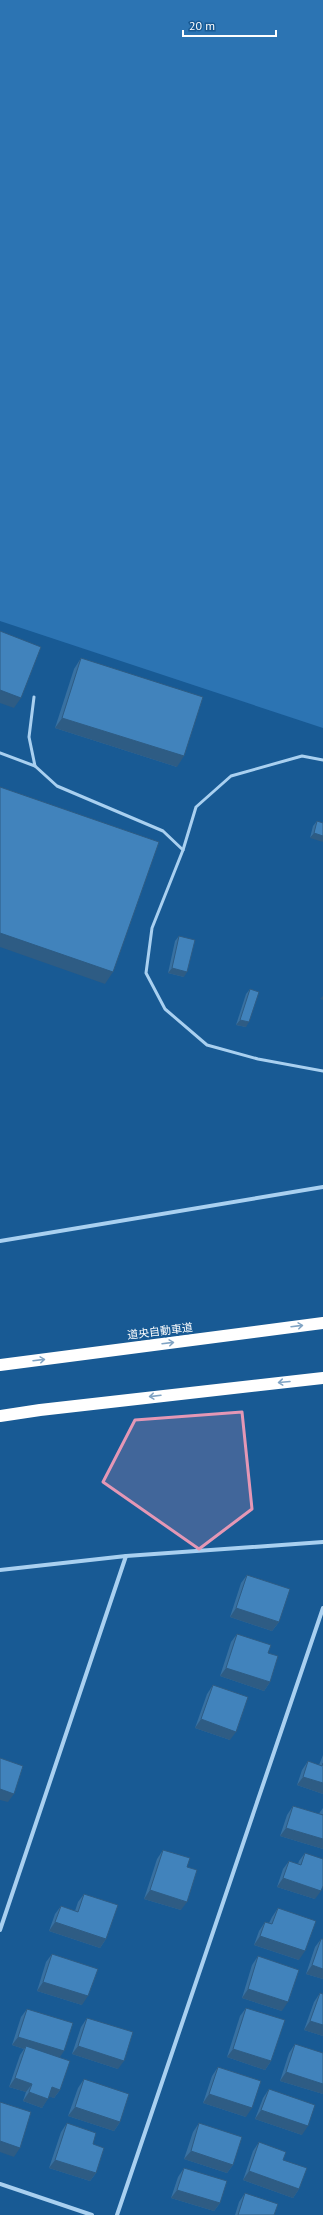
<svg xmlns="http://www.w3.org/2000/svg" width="323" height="2215" font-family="'PT Sans','Noto Sans JP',sans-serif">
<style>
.green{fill:#2c74b3}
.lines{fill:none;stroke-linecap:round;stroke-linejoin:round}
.service{stroke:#a9d0f0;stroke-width:3}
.minor{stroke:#a9d0f0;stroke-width:4}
.motorway{stroke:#fff;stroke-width:12}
.wall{fill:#3871a2}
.shaded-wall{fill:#2e5c84}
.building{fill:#4183bc;stroke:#2e5c84}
.oneway{stroke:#80a4c4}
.marked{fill:#e497b5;fill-opacity:0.2;stroke:#e497b5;stroke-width:3;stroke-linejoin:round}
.labels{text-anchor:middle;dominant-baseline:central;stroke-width:4;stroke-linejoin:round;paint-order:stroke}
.street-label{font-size:11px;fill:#fff;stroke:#185a94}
</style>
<rect width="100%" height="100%" fill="#185a94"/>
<!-- green -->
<polygon class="green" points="0,0 323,0 323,728 0,621"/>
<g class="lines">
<!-- service -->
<g class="service">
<polyline points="34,697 29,737 35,766 57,786 163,831 183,850"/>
<polyline points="0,753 35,766"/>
<polyline points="323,760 302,756 231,776 196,807 183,850 152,928 146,973 165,1009 207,1045 258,1059 323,1071"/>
</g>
<!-- minor -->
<g class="minor">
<polyline points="0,1241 323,1187"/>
<polyline points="0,1570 126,1556 323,1542"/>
<polyline points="0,1930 126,1556"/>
<polyline points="0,2184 92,2215"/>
<polyline points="117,2215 323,1608"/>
</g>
<!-- motorway -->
<g class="motorway">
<polyline points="0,1365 323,1323"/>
<polyline points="0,1416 40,1410 323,1378"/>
</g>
</g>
<!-- wall -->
<g class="wall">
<polygon points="81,658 177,767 55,728 74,669"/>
<polygon points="317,821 323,823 310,838 313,826"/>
<polygon points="179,936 184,977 168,973 175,941"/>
<polygon points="250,989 246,1027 236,1025 246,994"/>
<polygon points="247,1575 279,1622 272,1631 230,1617 241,1583"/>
<polygon points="237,1634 268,1653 270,1682 264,1691 220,1676 231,1642"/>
<polygon points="213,1685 230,1740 195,1728 207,1694"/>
<polygon points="323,1755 323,1794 297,1785 302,1770 308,1761 319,1765"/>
<polygon points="293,1806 319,1814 320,1812 323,1808 323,1849 280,1836 287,1815"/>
<polygon points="163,1850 187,1867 181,1910 144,1899 157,1859"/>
<polygon points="305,1853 315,1899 277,1887 283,1869 289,1861 298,1864 299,1861"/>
<polygon points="84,1894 106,1939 100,1948 49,1931 55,1914 61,1906 75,1911 78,1902"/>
<polygon points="278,1908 299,1960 254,1945 259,1931 265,1922 269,1923 272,1917"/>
<polygon points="321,1939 323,1939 323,1979 306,1974 315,1947"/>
<polygon points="52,1954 82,2005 37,1991 46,1962"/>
<polygon points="258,1956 282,2011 242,1998 252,1965"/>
<polygon points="320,1993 323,1994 323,2036 304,2030 314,2002"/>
<polygon points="246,2008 271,2061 265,2070 227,2057 240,2016"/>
<polygon points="27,2009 59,2057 60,2090 54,2098 49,2096 42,2108 23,2101 26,2092 9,2087 20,2055 24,2049 12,2045 21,2017"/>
<polygon points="87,2018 118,2069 72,2054 81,2027"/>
<polygon points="295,2044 323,2094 280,2081 289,2053"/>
<polygon points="218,2067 246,2117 203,2103 212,2076"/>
<polygon points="84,2079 120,2122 114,2131 68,2116 78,2088"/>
<polygon points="269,2089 302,2135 255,2119 263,2098"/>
<polygon points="67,2123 93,2144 96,2173 90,2181 49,2168 61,2132"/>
<polygon points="199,2123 233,2165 227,2173 184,2159 193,2132"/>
<polygon points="259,2142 283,2160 299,2189 293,2198 243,2180 253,2151"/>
<polygon points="184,2168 220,2203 214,2211 171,2198 178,2177"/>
<polygon points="245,2193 274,2215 235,2215 239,2202"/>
</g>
<!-- shaded-wall -->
<g class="shaded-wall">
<polygon points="0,690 21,698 14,708 0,703"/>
<polygon points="62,718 184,756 177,767 55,728"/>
<polygon points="314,833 323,836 323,842 310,838"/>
<polygon points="0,933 113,972 105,984 0,947"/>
<polygon points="172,968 187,972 184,977 168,973"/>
<polygon points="323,996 323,1000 320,999"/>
<polygon points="240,1020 249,1022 246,1027 236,1025"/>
<polygon points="236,1608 279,1622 272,1631 230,1617"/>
<polygon points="226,1668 270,1682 264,1691 220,1676"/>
<polygon points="201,1719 236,1732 230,1740 195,1728"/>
<polygon points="303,1777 323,1783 323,1794 297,1785"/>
<polygon points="0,1789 14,1794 8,1802 0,1800"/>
<polygon points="286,1828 323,1839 323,1849 280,1836"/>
<polygon points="283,1878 321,1891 315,1899 277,1887"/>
<polygon points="150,1890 187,1902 181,1910 144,1899"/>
<polygon points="55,1922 106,1939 100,1948 49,1931"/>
<polygon points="260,1936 305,1951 299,1960 254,1945"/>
<polygon points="312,1965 323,1969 323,1979 306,1974"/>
<polygon points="43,1982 88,1996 82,2005 37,1991"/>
<polygon points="248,1989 288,2002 282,2011 242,1998"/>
<polygon points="310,2021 323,2025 323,2036 304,2030"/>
<polygon points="18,2037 64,2051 58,2060 26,2046 24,2049 12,2045"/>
<polygon points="78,2046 124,2061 118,2069 72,2054"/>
<polygon points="233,2049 271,2061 265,2070 227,2057"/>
<polygon points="286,2072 323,2084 323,2094 280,2081"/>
<polygon points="15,2078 32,2084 26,2092 9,2087"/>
<polygon points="52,2087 60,2090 54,2098 46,2096"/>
<polygon points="29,2092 48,2099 42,2108 23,2101"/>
<polygon points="209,2094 252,2108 246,2117 203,2103"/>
<polygon points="75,2107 120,2122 114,2131 68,2116"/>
<polygon points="261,2110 308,2126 302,2135 255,2119"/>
<polygon points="0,2141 20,2148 14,2157 0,2152"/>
<polygon points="191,2151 233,2165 227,2173 184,2159"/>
<polygon points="55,2160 96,2173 90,2181 49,2168"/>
<polygon points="249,2171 299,2189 293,2198 243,2180"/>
<polygon points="177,2190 220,2203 214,2211 171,2198"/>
</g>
<!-- building -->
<g class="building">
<polygon points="0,631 41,647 21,698 0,690"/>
<polygon points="81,658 203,697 184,756 62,718"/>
<polygon points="0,787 159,842 113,972 0,933"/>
<polygon points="317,821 323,823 323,836 314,833"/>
<polygon points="179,936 195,940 187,972 172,968"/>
<polygon points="250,989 259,992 249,1022 240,1020"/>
<polygon points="247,1575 290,1589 279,1622 236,1608"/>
<polygon points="237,1634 271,1645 268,1653 278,1656 270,1682 226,1668"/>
<polygon points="213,1685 248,1697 236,1732 201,1719"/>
<polygon points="0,1758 23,1766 14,1794 0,1789"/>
<polygon points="308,1761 322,1766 323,1763 323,1783 303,1777"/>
<polygon points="293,1806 323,1815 323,1814 323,1839 286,1828"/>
<polygon points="163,1850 190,1858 187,1867 197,1870 187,1902 150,1890"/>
<polygon points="305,1853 323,1859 323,1886 321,1891 283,1878 289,1861 301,1865"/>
<polygon points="84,1894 118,1905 106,1939 55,1922 61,1906 78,1912"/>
<polygon points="278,1908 316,1921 305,1951 260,1936 265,1922 272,1924"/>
<polygon points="321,1939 323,1939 323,1969 312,1965"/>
<polygon points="52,1954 98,1969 88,1996 43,1982"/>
<polygon points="258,1956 299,1970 288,2002 248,1989"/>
<polygon points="320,1993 323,1994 323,2025 310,2021"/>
<polygon points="246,2008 285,2020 271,2061 233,2049"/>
<polygon points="27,2009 73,2023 64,2051 18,2037"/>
<polygon points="87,2018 133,2032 124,2061 78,2046"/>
<polygon points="295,2044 323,2053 323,2084 286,2072"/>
<polygon points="26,2046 70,2061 60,2090 52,2087 48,2099 29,2092 32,2084 15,2078"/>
<polygon points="218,2067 261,2081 252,2108 209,2094"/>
<polygon points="84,2079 129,2094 120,2122 75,2107"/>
<polygon points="269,2089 315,2105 308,2126 261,2110"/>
<polygon points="0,2102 31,2112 20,2148 0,2141"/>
<polygon points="67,2123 96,2133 93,2144 104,2148 96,2173 55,2160"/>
<polygon points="199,2123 242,2137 233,2165 191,2151"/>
<polygon points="259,2142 286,2152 283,2160 307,2168 299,2189 249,2171"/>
<polygon points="184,2168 227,2181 220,2203 177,2190"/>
<polygon points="245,2193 278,2204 274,2215 238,2215"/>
</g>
<!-- one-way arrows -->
<defs><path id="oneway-shaft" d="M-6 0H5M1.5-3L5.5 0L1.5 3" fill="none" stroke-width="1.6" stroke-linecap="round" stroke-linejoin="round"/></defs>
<g class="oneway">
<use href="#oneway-shaft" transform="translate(297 1326) rotate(-7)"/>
<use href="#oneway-shaft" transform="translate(168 1343) rotate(-7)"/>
<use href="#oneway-shaft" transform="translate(39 1360) rotate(-7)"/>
<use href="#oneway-shaft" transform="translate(284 1382) rotate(175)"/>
<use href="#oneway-shaft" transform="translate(155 1396) rotate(173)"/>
</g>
<!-- marked area -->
<path class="marked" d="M242,1412L252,1509L199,1549L103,1482L135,1420Z"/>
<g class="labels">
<!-- street labels -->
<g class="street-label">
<text transform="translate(160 1331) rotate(-7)">道央自動車道</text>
</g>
</g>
<!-- scale -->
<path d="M183 30v6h93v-6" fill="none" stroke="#ffffff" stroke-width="2"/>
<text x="189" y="30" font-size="12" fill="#ffffff" stroke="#185a94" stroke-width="3" paint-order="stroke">20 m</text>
</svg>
